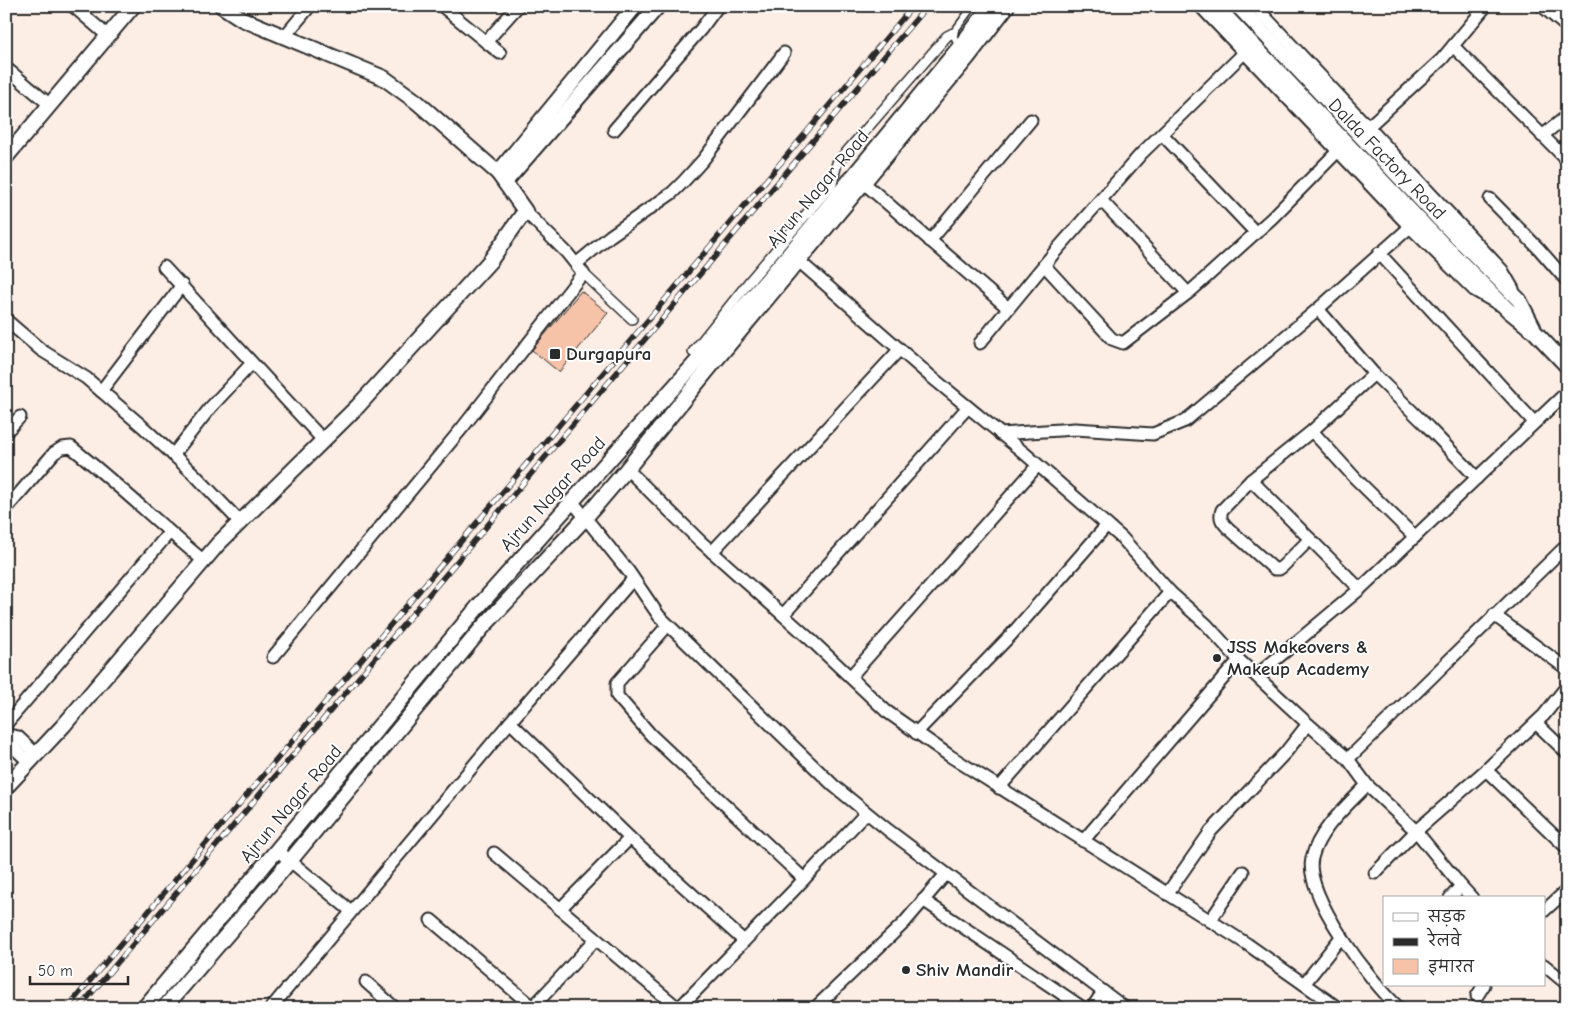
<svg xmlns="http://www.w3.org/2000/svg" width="1573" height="1014" font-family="'Comic Neue','Playpen Sans Deva',sans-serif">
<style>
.building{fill:#f6c2a8;stroke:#2b2b2b}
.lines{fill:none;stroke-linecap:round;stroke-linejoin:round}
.service-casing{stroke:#2b2b2b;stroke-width:9}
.pedestrian-casing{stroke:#2b2b2b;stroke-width:12}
.minor-casing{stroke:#2b2b2b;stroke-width:15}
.tertiary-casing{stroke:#2b2b2b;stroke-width:18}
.service{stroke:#fff;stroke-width:5.5}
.pedestrian{stroke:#fff;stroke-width:9}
.minor{stroke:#fff;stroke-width:11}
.tertiary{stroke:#fff;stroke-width:14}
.rail-casing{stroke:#2b2b2b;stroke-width:5.5}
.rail{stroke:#fff;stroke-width:4;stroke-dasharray:11;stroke-linecap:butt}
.poi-dot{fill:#2b2b2b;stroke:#fff;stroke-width:2}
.labels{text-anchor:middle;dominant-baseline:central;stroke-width:4;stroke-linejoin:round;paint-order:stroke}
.street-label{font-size:19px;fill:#2b2b2b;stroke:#fff}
.poi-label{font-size:19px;font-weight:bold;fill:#2b2b2b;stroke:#fff;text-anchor:start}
</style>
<rect width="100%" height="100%" fill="#fcede5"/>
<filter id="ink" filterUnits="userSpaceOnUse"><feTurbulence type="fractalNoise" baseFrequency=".02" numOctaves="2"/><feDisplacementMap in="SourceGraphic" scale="10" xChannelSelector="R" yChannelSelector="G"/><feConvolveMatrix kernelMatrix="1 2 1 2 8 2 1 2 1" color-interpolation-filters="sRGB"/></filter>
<g filter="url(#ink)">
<!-- building -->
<polygon class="building" points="581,291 608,313 559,372 532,350"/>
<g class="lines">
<defs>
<polyline id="service" points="958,47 953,33 973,6"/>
<g id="pedestrian">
<polyline points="583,273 632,319"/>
<polyline points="693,352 748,283 832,184 837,163 947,36 953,33"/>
</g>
<g id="minor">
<polyline points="73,6 108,36"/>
<polyline points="442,6 486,42 518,6"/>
<polyline points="1200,6 1410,227 1474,290 1498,304"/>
<polyline points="1255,6 1502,270 1513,289"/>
<polyline points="1542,6 1567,27"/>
<polyline points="284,37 310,6"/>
<polyline points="486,42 500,53"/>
<polyline points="1453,46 1567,160"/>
<polyline points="6,68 50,105"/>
<polyline points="1368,127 1442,59 1486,6"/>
<polyline points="614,130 701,29 718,6"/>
<polyline points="1162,134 1256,233"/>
<polyline points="1542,136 1567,116"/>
<polyline points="864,183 1008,308"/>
<polyline points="1490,199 1539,249 1567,281"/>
<polyline points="1101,200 1188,293"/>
<polyline points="930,241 1031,120"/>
<polyline points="1379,253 1534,422"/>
<polyline points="792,255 929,375 1023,452 1122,538 1170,592 1206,624 1239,660 1308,724 1348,759 1367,785 1416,831 1461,886 1472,898"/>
<polyline points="576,264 610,236 672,193 684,181 703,160 784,53"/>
<polyline points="1044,265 1112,339 1123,343 1192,290 1272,218 1338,151"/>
<polyline points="164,267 323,440"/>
<polyline points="1318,309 1374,374 1428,427 1477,478"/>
<polyline points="6,320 41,350 86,378 142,426 195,475 240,522"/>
<polyline points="980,343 1054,253 1141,154 1244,53"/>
<polyline points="101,391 182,285"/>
<polyline points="1312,431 1355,478 1415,537"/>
<polyline points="6,432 20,417"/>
<polyline points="1000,434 1075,429 1153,434 1185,421 1318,309 1410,227"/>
<polyline points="173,455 210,408 252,363"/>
<polyline points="627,469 700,541 811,640 886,711 950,756 1247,944 1338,1008"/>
<polyline points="1251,480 1360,589"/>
<polyline points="572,501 629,572 659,616 834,786 888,830 1125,1008"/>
<path d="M6,509L54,453L62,448L71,447C117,483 159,524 204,561"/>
<path d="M1310,539L1283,566L1279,569H1274L1228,528C1222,522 1219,518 1222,510L1251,480L1312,431L1374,374"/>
<polyline points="712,552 900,349"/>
<polyline points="783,615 968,407"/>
<polyline points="1494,615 1567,669"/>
<polyline points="668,625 617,683 617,696 651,735 804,879"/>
<polyline points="273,657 463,427 583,273 567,253 525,211"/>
<polyline points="1257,675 1360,589 1567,392"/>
<polyline points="850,677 1038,465"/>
<polyline points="510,722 630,838 744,941"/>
<polyline points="1536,723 1567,753"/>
<polyline points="6,724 169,533"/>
<polyline points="916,733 1011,635 1107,525"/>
<polyline points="6,734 11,745 29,762"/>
<polyline points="7,735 18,737 36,754"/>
<polyline points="1348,759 1567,545"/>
<polyline points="1486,770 1567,848"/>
<path d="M1367,785C1347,806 1319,829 1312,858C1303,895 1372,983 1399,1008"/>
<polyline points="999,788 1170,592"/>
<polyline points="1083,841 1239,660"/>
<polyline points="277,850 351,911"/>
<polyline points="494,853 678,1008"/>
<polyline points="1375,873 1416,831 1486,770 1544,715 1567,686"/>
<polyline points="1167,894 1211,831 1286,752 1308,724"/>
<polyline points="1450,898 1461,886"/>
<polyline points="923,900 1083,1008"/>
<polyline points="560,909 630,838"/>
<polyline points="1544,911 1567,890"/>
<polyline points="431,920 533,1007"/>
<polyline points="1210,921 1243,872"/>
<polyline points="1544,965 1567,984"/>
<polyline points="366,982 395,1008"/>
<polyline points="1304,984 1342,936"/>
<polyline points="1477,996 1484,985"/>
<polyline points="271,1008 499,735 633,579"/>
<polyline points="532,1008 596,939"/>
<polyline points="679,1008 793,891 866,813"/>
<polyline points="815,1008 904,923 946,874"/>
<polyline points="1092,1008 1103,992"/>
</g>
<g id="tertiary">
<polyline points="1216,6 1427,228 1508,310 1535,332 1567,366"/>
<polyline points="1238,6 1437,217 1519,300 1533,327"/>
<polyline points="6,157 133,6"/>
<polyline points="498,173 635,6"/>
<polyline points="505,182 658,6"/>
<polyline points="6,787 64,725 218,544 358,406 490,261 525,211 498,173 417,102 384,78 242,19 222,6"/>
<polyline points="144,1008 277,850 477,608 700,358 790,253 958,49 991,6"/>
<polyline points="164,1008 290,861 482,628 586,517 627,469 710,367 968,57 1007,6"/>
</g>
</defs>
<!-- service casing -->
<use href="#service" class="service-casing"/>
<!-- pedestrian casing -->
<use href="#pedestrian" class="pedestrian-casing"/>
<!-- minor casing -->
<use href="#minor" class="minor-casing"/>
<!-- tertiary casing -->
<use href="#tertiary" class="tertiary-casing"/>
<!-- service -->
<use href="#service" class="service"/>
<!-- pedestrian -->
<use href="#pedestrian" class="pedestrian"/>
<!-- minor -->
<use href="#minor" class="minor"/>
<!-- tertiary -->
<use href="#tertiary" class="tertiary"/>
<defs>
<g id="rail">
<polyline points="67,1008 913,6"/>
<polyline points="79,1008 927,6"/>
</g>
</defs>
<!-- rail casing -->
<use href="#rail" class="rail-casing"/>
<!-- rail -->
<use href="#rail" class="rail"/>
</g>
</g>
<!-- markers -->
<g class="poi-dot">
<rect x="549" y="348" width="12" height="12" rx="2.5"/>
<circle cx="1217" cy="658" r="5"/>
<circle cx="906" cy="970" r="5"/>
</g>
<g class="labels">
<!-- street labels -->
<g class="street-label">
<text transform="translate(1387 159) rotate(46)">Dalda Factory Road</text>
<text transform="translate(818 189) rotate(-50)">Ajrun Nagar Road</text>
<text transform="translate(553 494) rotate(-48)">Ajrun Nagar Road</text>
<text transform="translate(291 804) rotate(-50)">Ajrun Nagar Road</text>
</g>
<!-- poi labels -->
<g class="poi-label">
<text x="566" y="354">Durgapura</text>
<text x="1227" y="647">JSS Makeovers &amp;<tspan x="1227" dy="22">Makeup Academy</tspan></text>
<text x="916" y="970">Shiv Mandir</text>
</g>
</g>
<!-- margin -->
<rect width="1573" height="1014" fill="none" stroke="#fff" stroke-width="25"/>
<rect x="12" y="12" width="1548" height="989" fill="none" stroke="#2b2b2b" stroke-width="2" filter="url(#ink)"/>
<!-- legend -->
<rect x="1383" y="896" width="162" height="90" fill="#ffffff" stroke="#aaaaaa"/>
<rect x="1393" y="913" width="25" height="8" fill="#ffffff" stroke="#aaaaaa"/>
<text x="1428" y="922" font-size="15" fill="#2b2b2b">सड़क</text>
<rect x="1393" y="938" width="25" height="8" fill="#2b2b2b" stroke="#aaaaaa"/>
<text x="1428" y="946" font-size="15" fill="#2b2b2b">रेलवे</text>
<rect x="1393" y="959" width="25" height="15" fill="#f6c2a8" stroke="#aaaaaa"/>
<text x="1428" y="972" font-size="15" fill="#2b2b2b">इमारत</text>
<!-- scale -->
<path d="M30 976v8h98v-8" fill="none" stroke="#2b2b2b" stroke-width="2.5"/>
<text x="38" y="976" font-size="15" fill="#2b2b2b" stroke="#ffffff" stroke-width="4" paint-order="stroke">50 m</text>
</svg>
